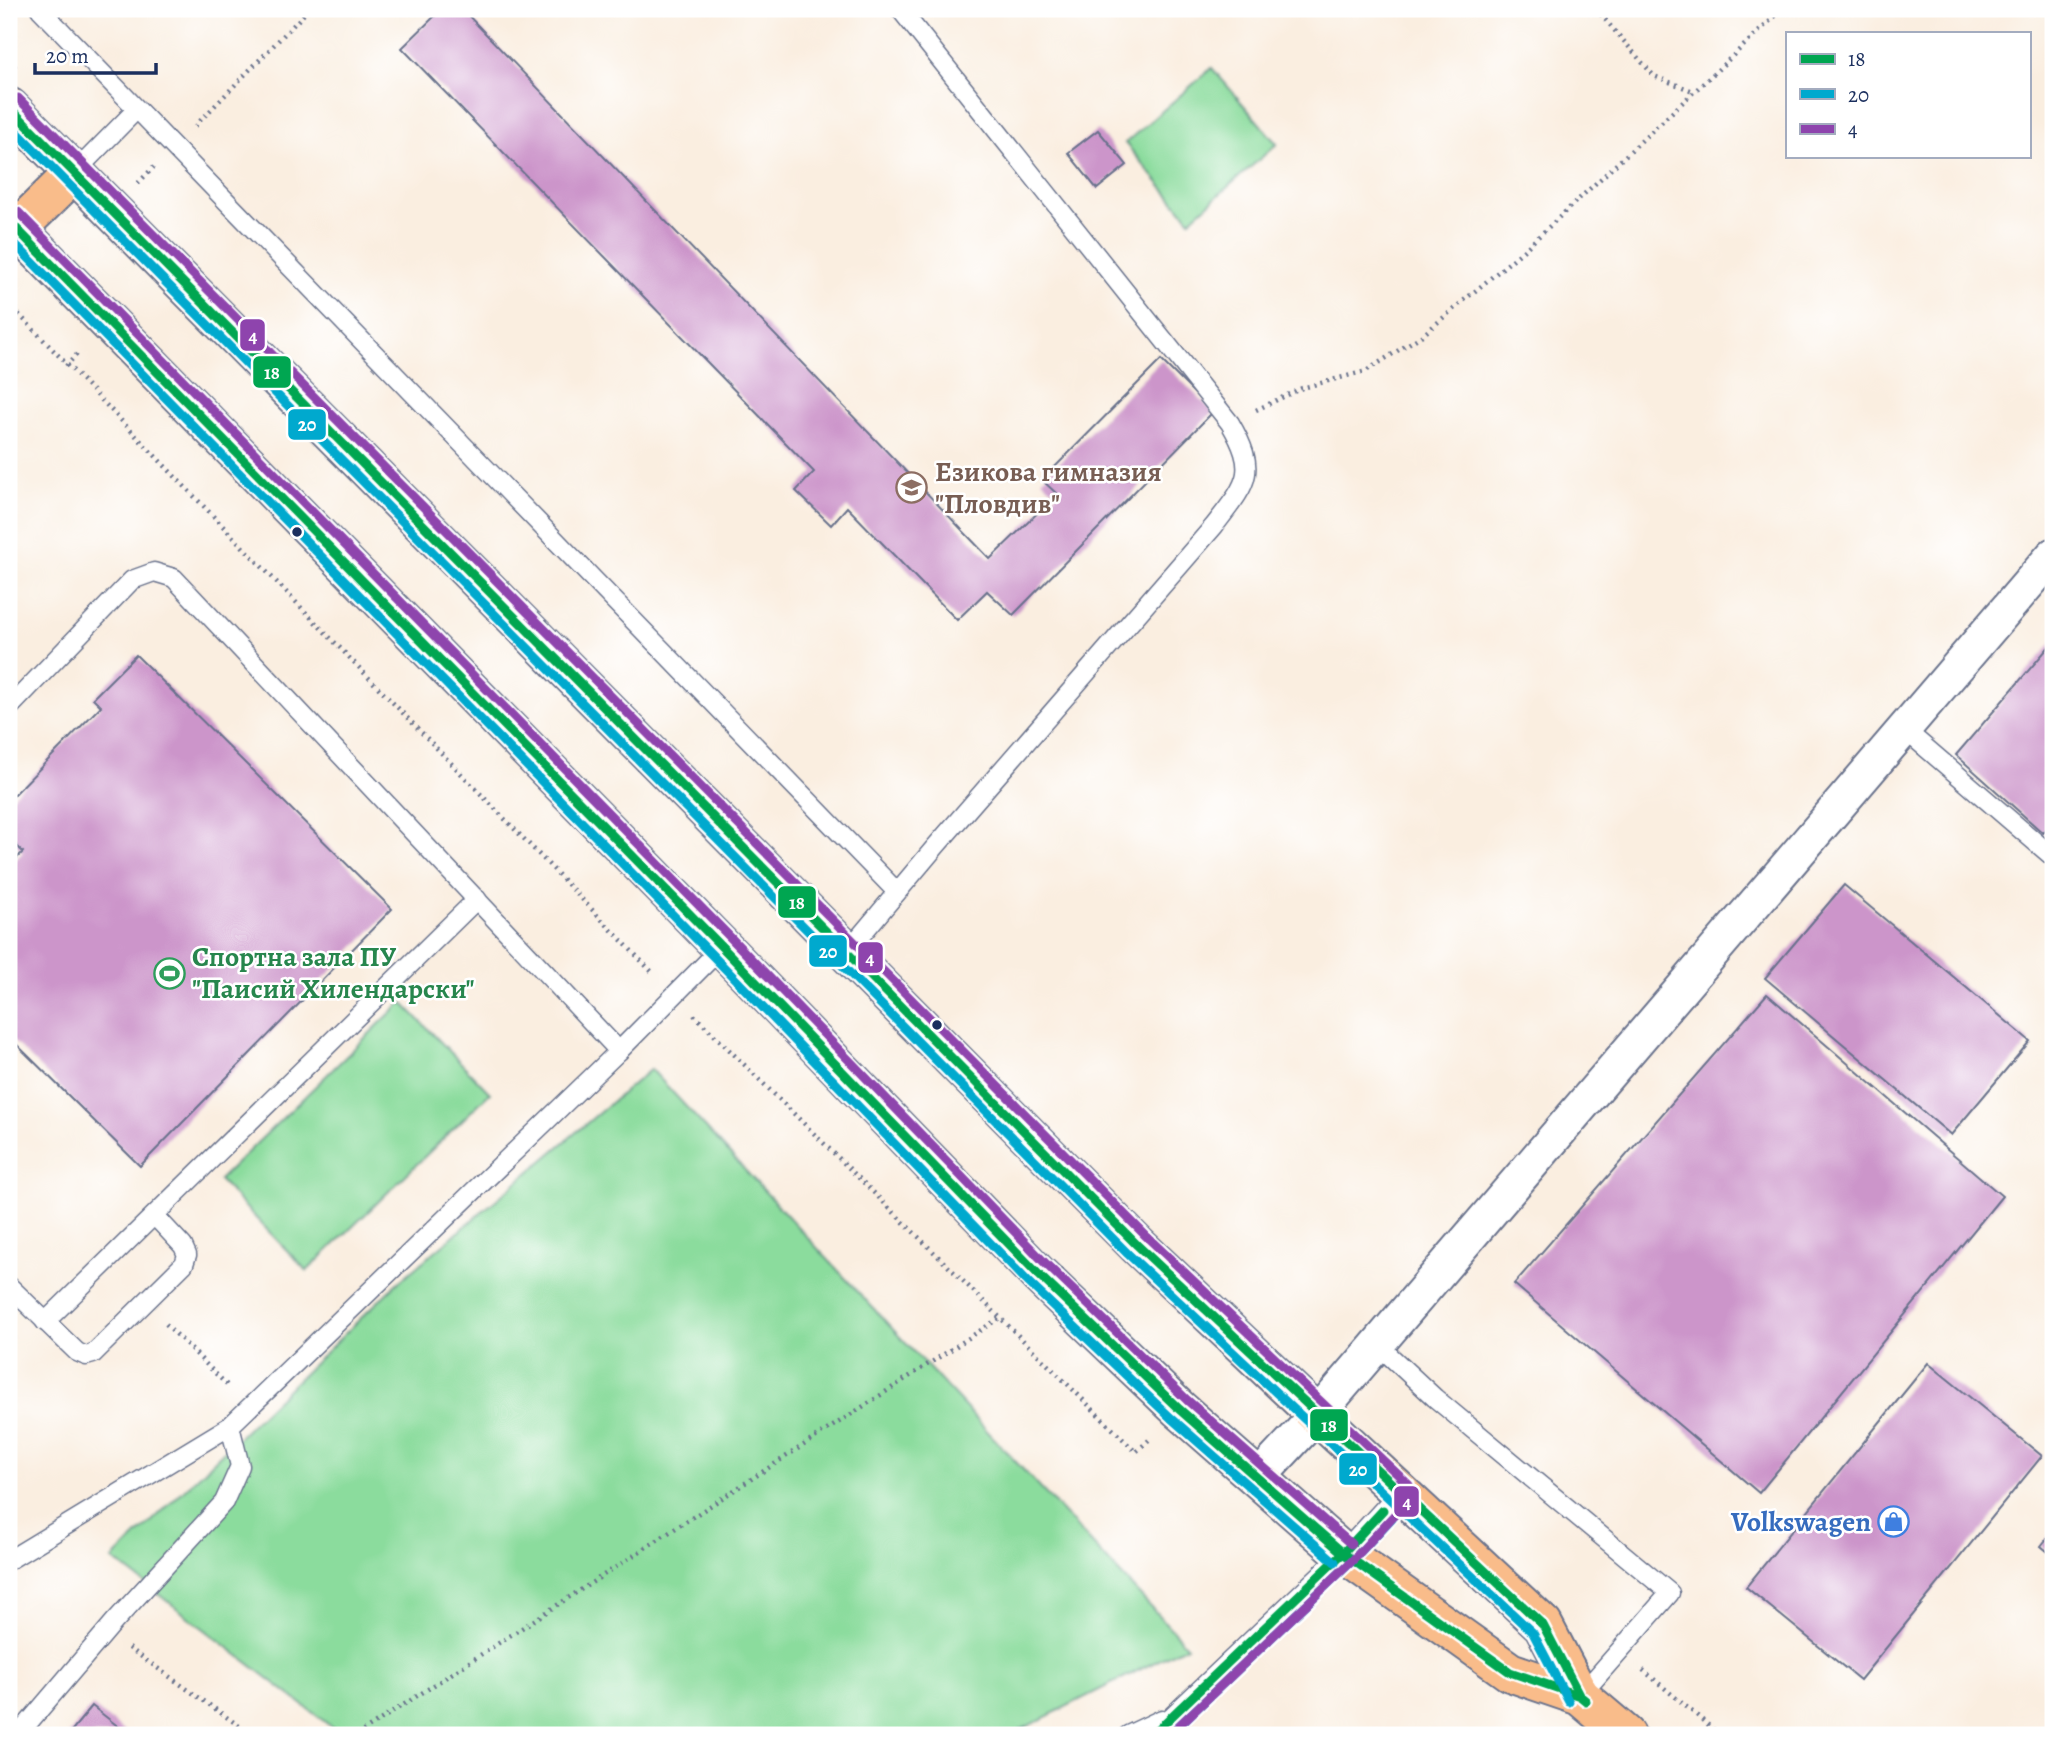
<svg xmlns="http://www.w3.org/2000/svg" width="2062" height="1744" font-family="Alegreya,serif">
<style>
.green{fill:#8bdc9d;stroke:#53867e;stroke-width:2}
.building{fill:#cc95ca}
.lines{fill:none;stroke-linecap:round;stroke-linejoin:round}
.service-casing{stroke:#69728c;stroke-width:21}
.minor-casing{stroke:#69728c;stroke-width:37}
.primary-casing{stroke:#69728c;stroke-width:42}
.path{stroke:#69728c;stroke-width:4.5;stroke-dasharray:2 5;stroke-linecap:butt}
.service{stroke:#fff;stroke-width:18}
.minor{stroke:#fff;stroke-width:33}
.primary{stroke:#f9bc8a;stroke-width:38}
.bus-1-casing{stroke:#fff;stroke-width:14}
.bus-2-casing{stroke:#fff;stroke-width:14}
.bus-3-casing{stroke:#fff;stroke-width:14}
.bus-1{stroke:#00a651;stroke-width:9}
.bus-2{stroke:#00a9ce;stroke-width:9}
.bus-3{stroke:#8e44ad;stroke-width:9}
.bus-dot{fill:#1b2f5e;stroke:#fff;stroke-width:2.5}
.labels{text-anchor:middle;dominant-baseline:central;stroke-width:5;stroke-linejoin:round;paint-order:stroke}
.education-label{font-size:28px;font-weight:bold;fill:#785e54;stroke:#fff;text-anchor:start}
.leisure-label{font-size:28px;font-weight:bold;fill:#27864d;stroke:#fff;text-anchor:start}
.shop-label{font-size:28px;font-weight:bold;fill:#366cbe;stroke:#fff;text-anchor:end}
.line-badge{stroke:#fff;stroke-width:2.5}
.badge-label{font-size:19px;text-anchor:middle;font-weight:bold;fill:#fff}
</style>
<rect width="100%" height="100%" fill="#fff"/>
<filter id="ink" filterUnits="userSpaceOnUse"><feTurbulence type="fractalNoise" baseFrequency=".0143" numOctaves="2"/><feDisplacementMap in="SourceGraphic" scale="14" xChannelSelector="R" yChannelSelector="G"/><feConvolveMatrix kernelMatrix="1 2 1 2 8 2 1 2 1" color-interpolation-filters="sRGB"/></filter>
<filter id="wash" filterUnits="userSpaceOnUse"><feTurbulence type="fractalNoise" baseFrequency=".00686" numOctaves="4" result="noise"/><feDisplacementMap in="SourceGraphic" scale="28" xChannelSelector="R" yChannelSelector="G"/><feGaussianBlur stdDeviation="1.57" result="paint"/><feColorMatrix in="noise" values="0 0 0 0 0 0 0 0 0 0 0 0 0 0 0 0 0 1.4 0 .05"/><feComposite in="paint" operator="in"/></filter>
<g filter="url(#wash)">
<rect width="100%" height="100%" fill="#faeee0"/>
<!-- green -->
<g class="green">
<polygon points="1212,68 1277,144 1190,220 1125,143"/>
<polygon points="402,1002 490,1093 307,1271 219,1180"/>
<polygon points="651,1069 1187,1646 1010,1735 342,1735 113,1559 395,1285"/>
</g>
<g id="blocks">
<!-- building -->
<g class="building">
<polygon points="442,9 462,9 990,559 1057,494 1042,480 1161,360 1213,412 1013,615 987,591 957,620 847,507 831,525 796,491 814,472 402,48"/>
<polygon points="1098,130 1127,165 1097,189 1068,153"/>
<polygon points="2053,642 2053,822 2043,833 1956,755"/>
<polygon points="136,655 392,909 140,1166 9,1037 9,866 23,852 9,838 9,800 101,706 93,698"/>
<polygon points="1844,885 2030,1041 1951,1135 1765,978"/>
<polygon points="1767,994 2002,1196 1759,1493 1514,1284"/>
<polygon points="1928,1363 2042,1456 1860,1680 1746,1587"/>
<polygon points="2053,1531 2053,1556 2041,1546"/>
<polygon points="92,1706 129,1735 68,1735"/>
</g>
</g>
</g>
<g filter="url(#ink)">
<use href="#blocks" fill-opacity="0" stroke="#69728c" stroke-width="2"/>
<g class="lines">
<defs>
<g id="service">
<polyline points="40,9 137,109 75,172"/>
<polyline points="137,109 897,892"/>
<polyline points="9,708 132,580 154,572 174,578 619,1051"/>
<polyline points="1904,729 2053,857"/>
<path d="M846,953L936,846L1214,526C1247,483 1259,473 1230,423L900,9"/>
<polyline points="9,1286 77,1352 86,1356 93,1354 184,1264 187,1255 183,1246 155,1216"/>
<polyline points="45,1322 477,899"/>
<polyline points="1377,1344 1435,1398 1670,1593 1580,1696"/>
<polyline points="9,1560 230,1426"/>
<polyline points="18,1735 115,1621 224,1502 240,1466 230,1426 619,1051 722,947"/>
<polyline points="1128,1735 1162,1719"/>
<polyline points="1152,1735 1343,1553 1399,1492"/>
</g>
<polyline id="minor" points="1258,1478 1317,1415 2053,555"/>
<g id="primary">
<polyline points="9,107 1137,1245 1317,1415 1543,1625 1580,1696"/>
<polyline points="9,221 722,947 1038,1274 1179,1409 1343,1553 1510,1672 1580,1696 1626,1735"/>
<polyline points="17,229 75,172"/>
</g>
</defs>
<!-- service casing -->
<use href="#service" class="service-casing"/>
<!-- minor casing -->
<use href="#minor" class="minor-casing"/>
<!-- primary casing -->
<use href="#primary" class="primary-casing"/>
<!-- path -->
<g class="path">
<polyline points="1596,9 1654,76 1693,91"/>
<polyline points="9,61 16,68"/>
<polyline points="195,126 309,9"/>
<polyline points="138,183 154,167"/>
<polyline points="9,304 654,974"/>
<polyline points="66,366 80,351"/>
<polyline points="1256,410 1302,388 1366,371 1424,334 1524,250 1783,9"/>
<polyline points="694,1015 1136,1452 1151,1438"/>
<polyline points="166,1324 229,1387"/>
<polyline points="129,1648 252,1735"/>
<polyline points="1643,1670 1720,1735"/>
<polyline points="357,1735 1001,1317"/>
</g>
<!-- service -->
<use href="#service" class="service"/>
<!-- minor -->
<use href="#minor" class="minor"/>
<!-- primary -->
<use href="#primary" class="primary"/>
<defs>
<g id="bus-1">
<polyline points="9,107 1137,1245 1543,1625 1580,1696"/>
<polyline points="9,221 722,947 1038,1274 1179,1409 1343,1553 1510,1672 1580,1696 1586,1701"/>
<polyline points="1152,1735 1343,1553 1383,1510"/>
</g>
<g id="bus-2">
<polyline points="9,124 1128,1254 1533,1633 1569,1702"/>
<polyline points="9,238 713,956 1029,1283 1171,1418 1335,1562"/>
<polyline points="1169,1735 1351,1562 1392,1518"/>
</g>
<g id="bus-3">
<polyline points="18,98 1146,1236 1409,1485 1411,1492 1409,1499 1351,1562 1169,1735"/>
<polyline points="18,212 731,938 1047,1265 1187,1400 1351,1544"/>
</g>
</defs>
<!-- bus-1 casing -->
<use href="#bus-1" class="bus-1-casing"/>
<!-- bus-2 casing -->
<use href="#bus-2" class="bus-2-casing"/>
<!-- bus-3 casing -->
<use href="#bus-3" class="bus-3-casing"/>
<!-- bus-1 -->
<use href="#bus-1" class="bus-1"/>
<!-- bus-2 -->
<use href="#bus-2" class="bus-2"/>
<!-- bus-3 -->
<use href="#bus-3" class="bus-3"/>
</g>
</g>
<!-- icons -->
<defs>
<symbol id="school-ring" viewBox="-11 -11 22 22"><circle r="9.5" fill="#fff" stroke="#8d6e63" stroke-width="1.5"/><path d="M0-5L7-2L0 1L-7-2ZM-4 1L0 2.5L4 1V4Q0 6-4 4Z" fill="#8d6e63"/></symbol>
<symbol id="stadium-ring" viewBox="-11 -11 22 22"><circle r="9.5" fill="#fff" stroke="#2e9e5b" stroke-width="1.5"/><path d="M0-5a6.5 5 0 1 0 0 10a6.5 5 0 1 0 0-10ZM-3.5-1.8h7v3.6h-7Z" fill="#2e9e5b"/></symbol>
<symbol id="shop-ring" viewBox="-11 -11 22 22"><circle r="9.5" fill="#fff" stroke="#3f7fe0" stroke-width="1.5"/><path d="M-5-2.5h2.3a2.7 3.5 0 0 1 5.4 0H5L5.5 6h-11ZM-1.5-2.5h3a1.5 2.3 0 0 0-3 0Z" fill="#3f7fe0"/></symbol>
</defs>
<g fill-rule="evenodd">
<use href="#school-ring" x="894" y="470" width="35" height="35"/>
<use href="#stadium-ring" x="152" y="956" width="35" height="35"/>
<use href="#shop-ring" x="1876" y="1504" width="35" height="35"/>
</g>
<!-- markers -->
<g class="bus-dot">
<circle cx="297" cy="532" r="6"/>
<circle cx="937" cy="1025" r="6"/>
</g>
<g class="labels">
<!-- education labels -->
<g class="education-label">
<text x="935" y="472">Езикова гимназия<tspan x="935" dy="32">"Пловдив"</tspan></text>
</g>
<!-- leisure labels -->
<g class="leisure-label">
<text x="192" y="957">Спортна зала ПУ<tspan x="192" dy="32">"Паисий Хилендарски"</tspan></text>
</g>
<!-- shop labels -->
<g class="shop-label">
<text x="1871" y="1522">Volkswagen</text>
</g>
</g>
<g class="line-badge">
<rect x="239" y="318" width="27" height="34" rx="7" fill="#8e44ad"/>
<rect x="252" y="355" width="40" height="34" rx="7" fill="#00a651"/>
<rect x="287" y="408" width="40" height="33" rx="7" fill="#00a9ce"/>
<rect x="777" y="885" width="40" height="34" rx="7" fill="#00a651"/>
<rect x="808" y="934" width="40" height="34" rx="7" fill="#00a9ce"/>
<rect x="857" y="941" width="27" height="33" rx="7" fill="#8e44ad"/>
<rect x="1309" y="1408" width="40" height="34" rx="7" fill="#00a651"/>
<rect x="1338" y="1452" width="40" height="34" rx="7" fill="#00a9ce"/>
<rect x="1393" y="1485" width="27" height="33" rx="7" fill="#8e44ad"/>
</g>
<g class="badge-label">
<text x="253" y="342">4</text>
<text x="272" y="379">18</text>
<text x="307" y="431">20</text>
<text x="797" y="909">18</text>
<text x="828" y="958">20</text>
<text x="870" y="964">4</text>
<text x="1329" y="1432">18</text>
<text x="1358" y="1476">20</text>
<text x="1407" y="1508">4</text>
</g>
<!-- margin -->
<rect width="2062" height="1744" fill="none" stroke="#fff" stroke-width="35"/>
<!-- legend -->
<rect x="1786" y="32" width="245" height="126" fill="#ffffff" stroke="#a4acbf" stroke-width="2"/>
<rect x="1800" y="54" width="35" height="10" fill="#00a651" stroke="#a4acbf" stroke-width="2"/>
<text x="1848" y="66" font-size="21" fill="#1b2f5e">18</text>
<rect x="1800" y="89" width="35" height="10" fill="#00a9ce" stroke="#a4acbf" stroke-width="2"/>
<text x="1848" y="102" font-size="21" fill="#1b2f5e">20</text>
<rect x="1800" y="124" width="35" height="10" fill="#8e44ad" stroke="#a4acbf" stroke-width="2"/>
<text x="1848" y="136" font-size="21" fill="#1b2f5e">4</text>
<!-- scale -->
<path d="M35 63v10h121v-10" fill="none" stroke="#1b2f5e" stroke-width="3.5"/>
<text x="46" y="63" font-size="21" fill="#1b2f5e" stroke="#ffffff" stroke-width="5" paint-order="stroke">20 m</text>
</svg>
